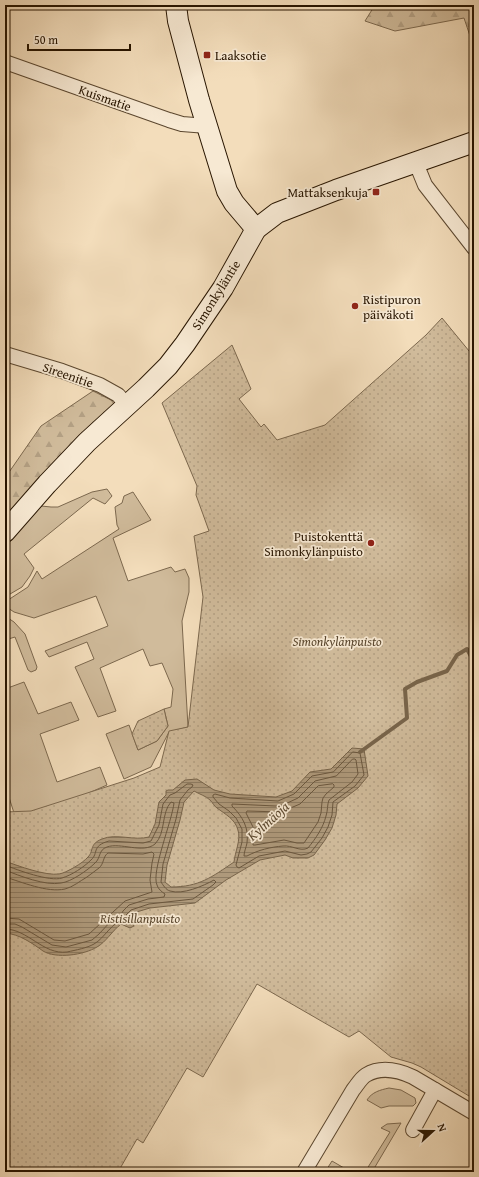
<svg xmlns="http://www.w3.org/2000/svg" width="479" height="1177" font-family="'Gentium Book Plus',serif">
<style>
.grass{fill:#d0bb9b;stroke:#7c684e}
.forest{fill:url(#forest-firs);stroke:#7c684e}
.park{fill:url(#park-dots);stroke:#7c684e}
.water{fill:url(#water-rules);stroke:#78644a;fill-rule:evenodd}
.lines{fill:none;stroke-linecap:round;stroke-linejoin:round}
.shore{stroke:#6b573e;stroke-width:1}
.stream{stroke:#78644a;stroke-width:4}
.minor-casing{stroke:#5b472f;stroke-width:16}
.secondary-casing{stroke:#281500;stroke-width:22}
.minor{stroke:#f7e9d3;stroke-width:14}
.secondary{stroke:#f7e9d3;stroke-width:20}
.poi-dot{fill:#8f2418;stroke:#f7e9d3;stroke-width:1.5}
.labels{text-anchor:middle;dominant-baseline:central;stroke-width:3.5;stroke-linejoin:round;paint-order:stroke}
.poi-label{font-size:13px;fill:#281500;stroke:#f7e9d3;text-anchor:start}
.street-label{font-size:13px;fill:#281500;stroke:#f7e9d3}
.park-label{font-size:13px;font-style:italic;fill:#5a472e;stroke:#f7e9d3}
.water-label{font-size:14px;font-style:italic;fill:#5e4a31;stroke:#f7e9d3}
</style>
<defs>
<pattern id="forest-firs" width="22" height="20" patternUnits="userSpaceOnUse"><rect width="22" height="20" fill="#d0bb9b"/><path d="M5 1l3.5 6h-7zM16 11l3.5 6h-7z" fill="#b3a084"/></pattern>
<pattern id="park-dots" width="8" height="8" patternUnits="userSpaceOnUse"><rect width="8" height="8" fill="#d0bb9b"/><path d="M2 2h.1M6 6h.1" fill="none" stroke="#b3a084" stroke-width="1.8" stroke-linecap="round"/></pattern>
<pattern id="water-rules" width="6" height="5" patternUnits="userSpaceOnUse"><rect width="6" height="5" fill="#ae997b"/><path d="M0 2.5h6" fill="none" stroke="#8e7c62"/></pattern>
</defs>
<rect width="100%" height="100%" fill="#f3ddbb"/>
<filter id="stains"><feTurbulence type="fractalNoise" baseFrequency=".005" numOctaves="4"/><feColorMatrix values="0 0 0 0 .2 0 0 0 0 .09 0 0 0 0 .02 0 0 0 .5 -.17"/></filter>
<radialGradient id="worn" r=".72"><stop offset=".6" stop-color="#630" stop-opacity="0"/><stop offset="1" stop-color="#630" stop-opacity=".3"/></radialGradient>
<!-- grass -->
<g class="grass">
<polygon points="107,489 112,496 105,504 93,498 24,554 34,568 30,576 22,587 5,597 5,544 30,515 41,506 51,507 58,507 92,492"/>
<polygon points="133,492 151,520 113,538 128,581 171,567 175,572 185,569 189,578 189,592 182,621 188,727 169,732 151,767 124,779 106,734 129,725 138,750 157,741 168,726 164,709 171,707 173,689 162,663 150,666 143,649 100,668 116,711 98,717 75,667 94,659 87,642 49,657 45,651 108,626 96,596 34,618 14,612 5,606 5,602 28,587 37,571 42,579 119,529 117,525 115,507 122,503 124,496"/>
<polygon points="5,616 14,622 25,634 37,667 36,670 31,672 28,670 15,637 5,640"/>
<polygon points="24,682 38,714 71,702 79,720 40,734 57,782 100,767 107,785 52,809 15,816 5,785 5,689"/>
<path d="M389,1088L401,1090L415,1098L416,1103L413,1106H389L381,1108L367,1100C372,1092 380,1090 389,1088Z"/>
<polygon points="401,1123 372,1172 365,1172 390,1132 381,1128 387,1124"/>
<polygon points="332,1161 344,1168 342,1172 325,1172"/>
</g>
<!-- forest -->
<g class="forest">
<polygon points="375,5 474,5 474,48 464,18 395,31 365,21"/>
<polygon points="93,391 111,400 115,405 5,523 5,478 41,426"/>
</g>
<!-- park -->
<g class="park">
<polygon points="442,318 474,357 474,1099 421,1067 412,1063 391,1057 359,1031 349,1037 257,984 203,1077 187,1068 143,1143 137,1139 118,1172 5,1172 5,812 31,811 134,778 160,767 169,731 188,727 203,597 194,536 209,531 196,495 197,486 162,403 232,345 251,389 239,399 261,427 264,424 277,440 325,425 426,335"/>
<polygon points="164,709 168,726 157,741 138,750 132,734 138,721"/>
</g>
<!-- water -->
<path class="water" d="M352,748L364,749L368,776L358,788L337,804L336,815L332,828L325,840L314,855L308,858H293L285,855L260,860L226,880L195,903L150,908L133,913L130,917L129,920L134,926L130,928L121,924C112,931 106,942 97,947C84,955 56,959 43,951C32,943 19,934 5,933V861C18,866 46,876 59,874C66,873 83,863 88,857C94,851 89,844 102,839C116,833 134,841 149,837L155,824L159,802L166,795V791L168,790H173L185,780L197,779L214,790L230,794L276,797L292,791L310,772L331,769ZM194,791C199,794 206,796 210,800C213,803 214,806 217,808C225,814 235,819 238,830C241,840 235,852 234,862C212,877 199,887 171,887L165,882L167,865L180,820L184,802Z"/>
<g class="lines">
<!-- shore -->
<g class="shore">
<polygon points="353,752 360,753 364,775 355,786 333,802 332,815 328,827 322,838 311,852 307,854 301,855 285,851 259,856 239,868 237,867 236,865 242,842 242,829 236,818 229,811 219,804 213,797 213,795 215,794 230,798 278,801 294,794 312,776 333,772"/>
<path d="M353,759H355L356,760L358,774L352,782L329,800C327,805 328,810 326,816C323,828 316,838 308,848C300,852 292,845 283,846C271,847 258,850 247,856H244C244,852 246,848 247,843C249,828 243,817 232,806V804L276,806L283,805L298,798L315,781L336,776Z"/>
<polygon points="333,784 334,785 334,787 326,794 323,798 322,802 321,813 318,822 304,843 297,843 284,840 255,845 253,845 253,827 246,813 247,811 281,812 300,804 318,786"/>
<path d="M5,865C17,870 50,882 62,878C72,875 84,867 91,860C99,853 91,846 109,841L143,843L151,841L159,825L163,804L170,795L175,793L187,784H191L193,785L192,787L188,790L180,800L176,819L163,864L161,882C163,885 166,890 170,891C183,895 203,886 214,880L216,882L213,885L193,899L149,904L131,910L126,915L125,920C112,921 105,938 94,944C87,948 76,950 67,952C43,955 28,929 5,929"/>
<path d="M5,870C20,876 45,886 61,883C71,882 88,870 95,863C101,858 98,850 107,847C120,842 143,854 155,844C166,833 161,813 171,802L174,803C172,821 151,872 157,885C158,889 162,892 165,894L164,897L148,899L129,905L123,911L121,915L112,920L99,934L92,940L66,947L52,945L22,927L15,924H5"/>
<path d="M5,877C22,882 47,893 65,889C73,887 80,881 87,877C91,874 95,871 99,868C104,864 103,856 108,853L143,854L152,852L154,854L152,863L150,880L152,892L125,901L89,934L65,941L54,940L19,919L5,918"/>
</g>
<!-- stream -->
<polyline class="stream" points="360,752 407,718 405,689 417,682 447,671 457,655 467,649 474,662"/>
<defs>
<g id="minor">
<polyline points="5,62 169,120 182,124 207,126"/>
<polyline points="416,163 425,185 474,248"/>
<polyline points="5,354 62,371 100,385 118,395 127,405"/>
<polyline points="413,1130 435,1090"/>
<path d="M304,1172L353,1090C357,1085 361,1078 366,1075C381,1066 398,1070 413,1077L474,1113"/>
</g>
<g id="secondary">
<polyline points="176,5 178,21 199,100 227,191 234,203 256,229"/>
<polyline points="5,532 47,484 87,442 146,388 168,366 185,344 223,288 256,229 277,213 336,190 474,142"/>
</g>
</defs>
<!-- minor casing -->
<use href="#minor" class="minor-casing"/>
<!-- secondary casing -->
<use href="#secondary" class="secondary-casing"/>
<!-- minor -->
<use href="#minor" class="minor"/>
<!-- secondary -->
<use href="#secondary" class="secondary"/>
</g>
<!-- markers -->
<g class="poi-dot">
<rect x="203" y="51" width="8" height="8" rx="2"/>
<rect x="372" y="188" width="8" height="8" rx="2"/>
<circle cx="355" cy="306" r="4"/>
<circle cx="371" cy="543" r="4"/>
</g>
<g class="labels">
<!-- poi labels -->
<g class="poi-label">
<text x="215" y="55">Laaksotie</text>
<text x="368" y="192" text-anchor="end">Mattaksenkuja</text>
<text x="363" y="299">Ristipuron<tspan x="363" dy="15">päiväkoti</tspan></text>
<text x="363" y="536" text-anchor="end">Puistokenttä<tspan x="363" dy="15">Simonkylänpuisto</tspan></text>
</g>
<!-- street labels -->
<g class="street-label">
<text transform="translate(105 98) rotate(19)">Kuismatie</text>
<text transform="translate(216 295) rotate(-58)">Simonkyläntie</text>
<text transform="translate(68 375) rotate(19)">Sireenitie</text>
</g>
<!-- park labels -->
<g class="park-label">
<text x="337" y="641">Simonkylänpuisto</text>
<text x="140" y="918">Ristisillanpuisto</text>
</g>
<!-- water labels -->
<g class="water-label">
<text transform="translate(268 821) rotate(-42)">Kylmäoja</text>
</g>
</g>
<!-- margin -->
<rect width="479" height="1177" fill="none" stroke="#f3ddbb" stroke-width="20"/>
<rect x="6" y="6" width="467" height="1165" fill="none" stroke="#281500" stroke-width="2"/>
<rect x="10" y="10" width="459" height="1157" fill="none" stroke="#281500"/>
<!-- north arrow -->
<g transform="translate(433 1131) rotate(69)" stroke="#f7e9d3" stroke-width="3" paint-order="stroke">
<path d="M0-3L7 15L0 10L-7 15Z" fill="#281500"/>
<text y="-6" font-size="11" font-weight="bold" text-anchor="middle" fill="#281500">N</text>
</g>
<!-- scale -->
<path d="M28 44v6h102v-6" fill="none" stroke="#281500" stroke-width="2"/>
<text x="34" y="44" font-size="12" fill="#281500" stroke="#f7e9d3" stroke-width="3" paint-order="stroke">50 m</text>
<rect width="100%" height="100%" filter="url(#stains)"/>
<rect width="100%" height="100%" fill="url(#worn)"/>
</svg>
